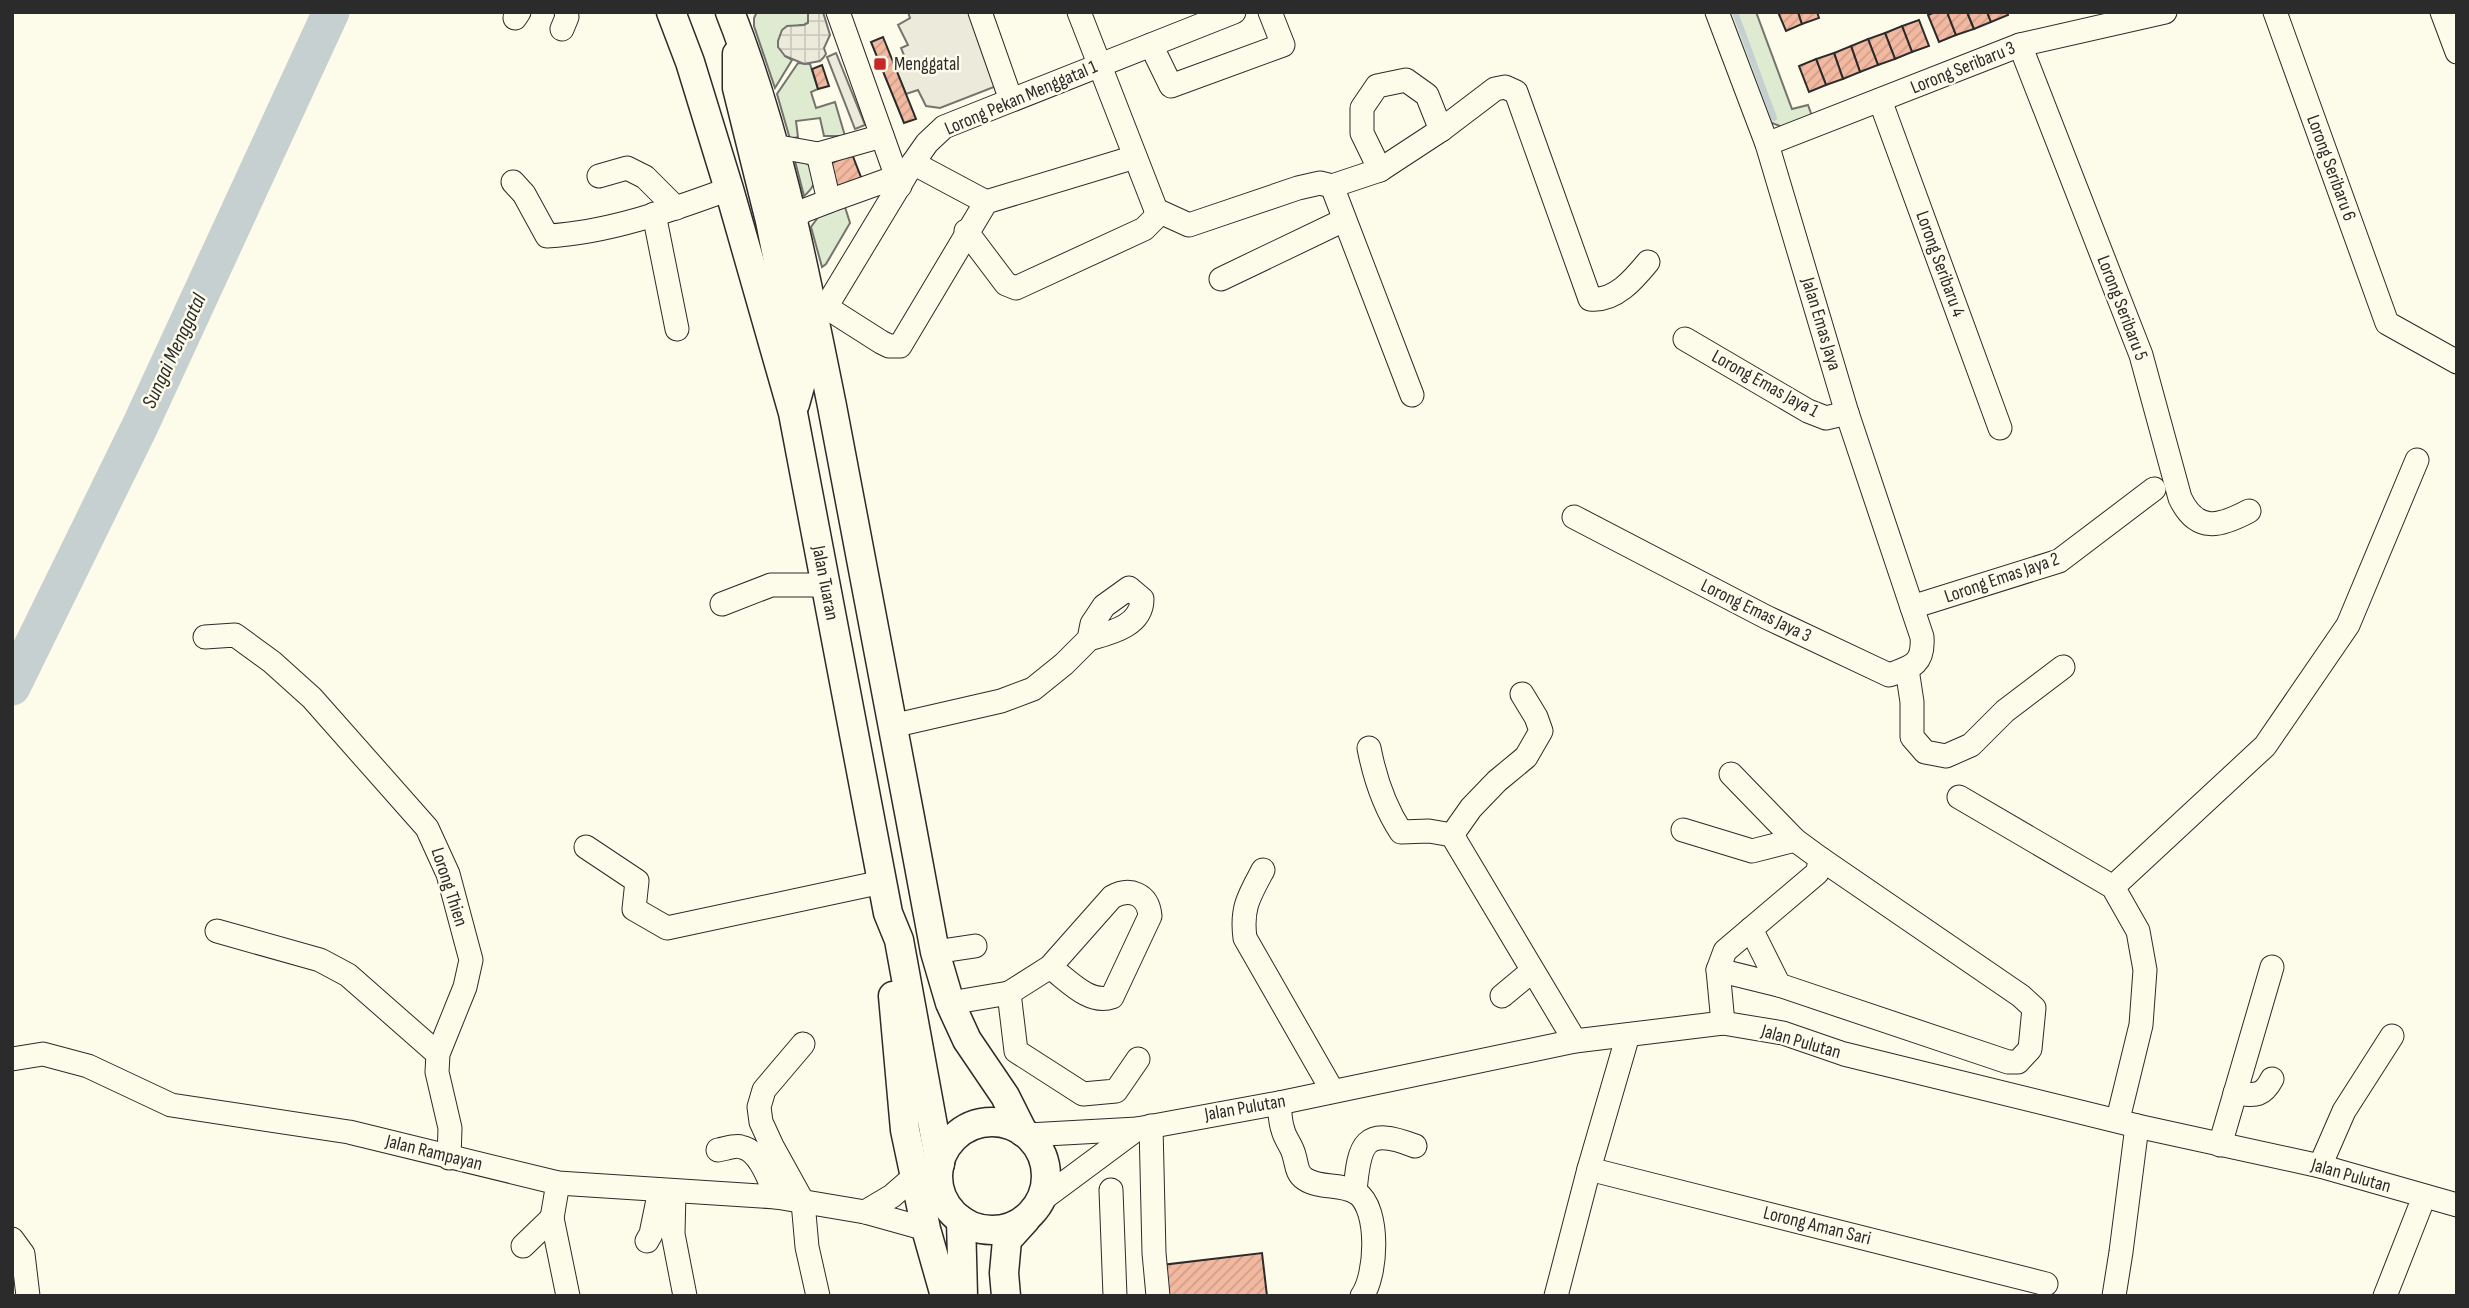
<svg xmlns="http://www.w3.org/2000/svg" width="2469" height="1308" font-family="'Sofia Sans Condensed',sans-serif">
<style>
.green{fill:#deebd1;stroke:#74746e;stroke-width:2}
.parking{fill:#eceadb;stroke:#74746e;stroke-width:2}
.plaza{fill:url(#plaza-grid);stroke:#74746e;stroke-width:2}
.lines{fill:none;stroke-linecap:round;stroke-linejoin:round}
.stream{stroke:#c7d0d0;stroke-width:6}
.river{stroke:#c7d0d0;stroke-width:37}
.building{fill:url(#building-hatch);stroke:#2b2b2b;stroke-width:2}
.minor-casing{stroke:#2b2b2b;stroke-width:25}
.major-casing{stroke:#2b2b2b;stroke-width:31}
.minor{stroke:#fdfbea;stroke-width:23}
.major{stroke:#fdfbea;stroke-width:28}
.poi-dot{fill:#c62828;stroke:#fdfbea;stroke-width:2.5}
.labels{text-anchor:middle;dominant-baseline:central;stroke-width:5;stroke-linejoin:round;paint-order:stroke}
.poi-label{font-size:19px;fill:#2b2b2b;stroke:#fdfbea;text-anchor:start}
.street-label{font-size:19px;fill:#2b2b2b;stroke:#fdfbea}
.water-label{font-size:21px;font-style:italic;fill:#2b2b2b;stroke:#fdfbea}
</style>
<defs>
<pattern id="plaza-grid" width="8" height="8" patternUnits="userSpaceOnUse" patternTransform="scale(1.75)"><rect width="8" height="8" fill="#eceadb"/><path d="M0 4h8M4 0v8" fill="none" stroke="#cbc9bc"/></pattern>
<pattern id="building-hatch" width="6" height="6" patternUnits="userSpaceOnUse" patternTransform="scale(1.75)"><rect width="6" height="6" fill="#f2b8a0"/><path d="M-1 1l2-2M0 6l6-6M5 7l2-2" fill="none" stroke="#d09e8a"/></pattern>
</defs>
<rect width="100%" height="100%" fill="#fdfbea"/>
<!-- green -->
<g class="green">
<polygon points="757,12 808,12 808,22 804,25 800,25 785,56 792,60 775,88 754,26 754,18"/>
<polygon points="1727,12 1756,12 1792,109 1808,105 1812,116 1785,128 1767,121"/>
<polygon points="798,63 810,64 818,89 811,92 816,108 835,102 845,136 824,136 820,118 796,121 798,137 790,139 777,94"/>
<path d="M794,157C815,164 823,180 804,196Z"/>
<polygon points="845,207 850,223 826,264 822,267 811,227 819,216"/>
</g>
<!-- parking -->
<g class="parking">
<polygon points="908,12 988,12 1012,80 940,108 926,106 918,90 906,94 896,70 908,65 901,48 908,45 898,25 910,18"/>
<polygon points="836,53 865,125 855,129 827,57"/>
</g>
<!-- plaza -->
<polygon class="plaza" points="808,12 823,12 830,35 824,48 826,54 823,58 820,61 804,64 785,56 778,47 778,41 782,30 787,26 804,25 808,23"/>
<g class="lines">
<!-- stream -->
<polyline class="stream" points="1735,12 1774,118"/>
<!-- river -->
<polyline class="river" points="12,687 140,426 331,12"/>
</g>
<!-- building -->
<g class="building">
<polygon points="1778,12 1798,12 1802,24 1786,31"/>
<polygon points="1798,12 1817,12 1819,18 1802,24"/>
<polygon points="1935,12 1947,12 1956,35 1939,42 1928,15"/>
<polygon points="1947,12 1967,12 1974,29 1956,35"/>
<polygon points="1967,12 1987,12 1991,22 1974,29"/>
<polygon points="1987,12 2007,12 2008,15 1991,22"/>
<polygon points="1919,20 1929,46 1912,52 1902,26"/>
<polygon points="1902,26 1912,52 1895,59 1885,33"/>
<polygon points="1885,33 1895,59 1878,65 1868,39"/>
<polygon points="883,37 916,119 904,123 871,42"/>
<polygon points="1868,39 1878,65 1860,72 1851,46"/>
<polygon points="1851,46 1860,72 1843,79 1834,53"/>
<polygon points="1834,53 1843,79 1826,85 1816,59"/>
<polygon points="1816,59 1826,85 1809,92 1799,66"/>
<polygon points="822,65 829,86 818,89 812,69"/>
<polygon points="852,154 864,185 837,195 826,165"/>
<polygon points="1262,1253 1267,1296 1163,1296 1162,1265"/>
</g>
<g class="lines">
<defs>
<g id="minor">
<polyline points="838,12 900,186"/>
<polyline points="980,12 1011,100"/>
<polyline points="2275,12 2387,323 2457,362"/>
<polyline points="2442,12 2457,52"/>
<polyline points="515,18 519,12"/>
<polyline points="562,29 567,17 566,12"/>
<polyline points="1151,45 1171,86 1283,45 1270,12"/>
<path d="M2020,45L2141,355L2180,498C2197,534 2221,526 2249,511"/>
<polyline points="1880,100 2000,428"/>
<polyline points="1767,144 2020,45 2165,12"/>
<polyline points="774,146 818,154 829,201 803,211 792,220"/>
<polyline points="818,154 882,136"/>
<polyline points="913,163 986,202"/>
<polyline points="1380,170 1362,133 1362,108 1377,86 1406,80 1427,95 1441,130"/>
<polyline points="599,176 627,168 645,177 676,208"/>
<path d="M513,182L524,194L547,236C607,233 672,210 729,189"/>
<path d="M1332,186L1380,170L1441,130L1495,89L1505,87L1516,92L1590,299C1615,302 1634,279 1648,262"/>
<polyline points="829,201 896,177"/>
<polyline points="1156,210 1189,225 1298,188 1320,183 1332,186 1412,395"/>
<polyline points="654,214 677,329"/>
<polyline points="966,231 1006,284 1016,288 1144,229 1155,218 1156,210 1079,12"/>
<polyline points="1221,279 1344,220"/>
<polyline points="826,307 881,342 889,346 900,346 986,202 1135,157"/>
<polyline points="813,315 826,307 913,163 927,143 944,127 1234,12"/>
<polyline points="1685,339 1808,411 1826,418 1847,413"/>
<path d="M1574,517L1766,617L1889,675C1912,667 1924,664 1922,637L1847,413L1767,144L1717,12"/>
<polyline points="722,604 771,585 825,585"/>
<polyline points="1912,607 2059,561 2154,489"/>
<polyline points="205,637 235,635 272,662 312,698 427,828 448,874 471,960 465,987 438,1054 437,1072 450,1128 449,1158"/>
<polyline points="1907,669 1912,702 1912,737 1925,752 1946,756 1971,745 2005,711 2063,667"/>
<path d="M892,726L1001,701L1033,689L1064,664L1089,639L1092,624L1104,606L1129,588L1142,599C1142,626 1110,633 1089,639"/>
<path d="M1369,748C1375,779 1384,806 1401,832L1429,831L1452,835L1575,1041"/>
<polyline points="1959,797 2113,887 2138,931 2145,970 2141,1025 2118,1119"/>
<polyline points="1683,830 1752,851 1795,840"/>
<polyline points="1452,835 1471,808 1497,781 1526,757 1541,731 1536,717 1522,694"/>
<polyline points="586,847 637,881 634,909 667,928 882,882"/>
<path d="M1263,870C1249,896 1241,908 1245,938L1332,1090"/>
<polyline points="2113,887 2265,746 2348,625 2417,460"/>
<polyline points="1751,929 1779,985 2008,1062 2018,1062 2030,1049 2034,1008 2021,996 1821,859"/>
<polyline points="217,931 320,960 348,975 438,1054"/>
<polyline points="935,952 975,946"/>
<polyline points="1718,970 1779,985"/>
<polyline points="1009,993 1016,1051 1083,1094 1116,1091 1138,1059"/>
<polyline points="1502,996 1532,971"/>
<path d="M950,1003L1009,993L1050,967L1112,897C1130,887 1148,894 1150,916L1112,997C1089,1005 1068,980 1050,967"/>
<polyline points="1723,1023 1718,970 1725,951 1817,873 1821,859 1795,840 1731,774"/>
<polyline points="803,1044 764,1090 759,1107 761,1122 772,1146 803,1202 807,1247 818,1296"/>
<polyline points="12,1059 43,1054 88,1066 171,1105 349,1132 558,1183 776,1197 865,1212 926,1229"/>
<path d="M2235,1093C2254,1095 2262,1098 2272,1079"/>
<path d="M1279,1103C1280,1112 1280,1122 1283,1130C1285,1139 1292,1146 1294,1155C1297,1164 1296,1173 1305,1179C1320,1189 1342,1183 1357,1193C1380,1209 1377,1275 1362,1296"/>
<polyline points="1151,1126 1154,1253 1158,1296"/>
<polyline points="1028,1135 1137,1129 1279,1103 1575,1041 1723,1023 1783,1033 1844,1054 2137,1126 2320,1166 2457,1205"/>
<polyline points="2220,1145 2272,967"/>
<path d="M718,1150C725,1149 735,1145 741,1147C760,1150 770,1181 776,1197"/>
<polyline points="2320,1166 2344,1111 2392,1036"/>
<polyline points="1589,1169 2046,1284"/>
<polyline points="558,1183 552,1218 568,1296"/>
<polyline points="1111,1190 1115,1296"/>
<polyline points="674,1192 673,1234 685,1296"/>
<path d="M1355,1192C1359,1143 1364,1126 1415,1146"/>
<polyline points="1040,1201 1137,1129"/>
<polyline points="865,1212 892,1196 915,1176"/>
<polyline points="12,1239 23,1254 28,1296"/>
<polyline points="647,1241 651,1234 660,1190"/>
<polyline points="523,1246 552,1218"/>
<polyline points="1556,1296 1589,1169 1628,1035"/>
<polyline points="2114,1296 2121,1252 2137,1126"/>
<polyline points="2385,1296 2424,1197"/>
</g>
<g id="major">
<polyline points="671,12 690,62 729,189 793,413 888,913 899,940 940,1164"/>
<path d="M730,12C780,139 805,273 832,406C868,588 901,770 935,952L950,1003L967,1040L1005,1096L1023,1132"/>
<polyline points="737,54 737,88 770,221 802,379 795,404"/>
<polyline points="893,996 905,1130 926,1229 945,1296"/>
<circle cx="992" cy="1176" r="54"/>
<polyline points="961,1220 963,1296"/>
<polyline points="1006,1296 1004,1273 1007,1240 1026,1219"/>
</g>
</defs>
<!-- minor casing -->
<use href="#minor" class="minor-casing"/>
<!-- major casing -->
<use href="#major" class="major-casing"/>
<!-- minor -->
<use href="#minor" class="minor"/>
<!-- major -->
<use href="#major" class="major"/>
</g>
<!-- markers -->
<rect class="poi-dot" x="873" y="57" width="14" height="14" rx="3.5"/>
<g class="labels">
<!-- poi labels -->
<g class="poi-label">
<text x="894" y="64">Menggatal</text>
</g>
<!-- street labels -->
<g class="street-label">
<text transform="translate(1963 68) rotate(-22)">Lorong Seribaru 3</text>
<text transform="translate(1021 98) rotate(-23)">Lorong Pekan Menggatal 1</text>
<text transform="translate(2331 168) rotate(70)">Lorong Seribaru 6</text>
<text transform="translate(1940 264) rotate(70)">Lorong Seribaru 4</text>
<text transform="translate(2122 308) rotate(69)">Lorong Seribaru 5</text>
<text transform="translate(1821 324) rotate(73)">Jalan Emas Jaya</text>
<text transform="translate(1765 384) rotate(29)">Lorong Emas Jaya 1</text>
<text transform="translate(2002 578) rotate(-19)">Lorong Emas Jaya 2</text>
<text transform="translate(825 583) rotate(79)">Jalan Tuaran</text>
<text transform="translate(1756 611) rotate(26)">Lorong Emas Jaya 3</text>
<text transform="translate(449 887) rotate(72)">Lorong Thien</text>
<text transform="translate(1801 1042) rotate(16)">Jalan Pulutan</text>
<text transform="translate(1245 1108) rotate(-10)">Jalan Pulutan</text>
<text transform="translate(434 1153) rotate(14)">Jalan Rampayan</text>
<text transform="translate(2351 1176) rotate(16)">Jalan Pulutan</text>
<text transform="translate(1817 1226) rotate(14)">Lorong Aman Sari</text>
</g>
<!-- water labels -->
<g class="water-label">
<text transform="translate(174 351) rotate(-65)">Sungai Menggatal</text>
</g>
</g>
<!-- border -->
<rect width="2469" height="1308" fill="none" stroke="#2b2b2b" stroke-width="28"/>
</svg>
